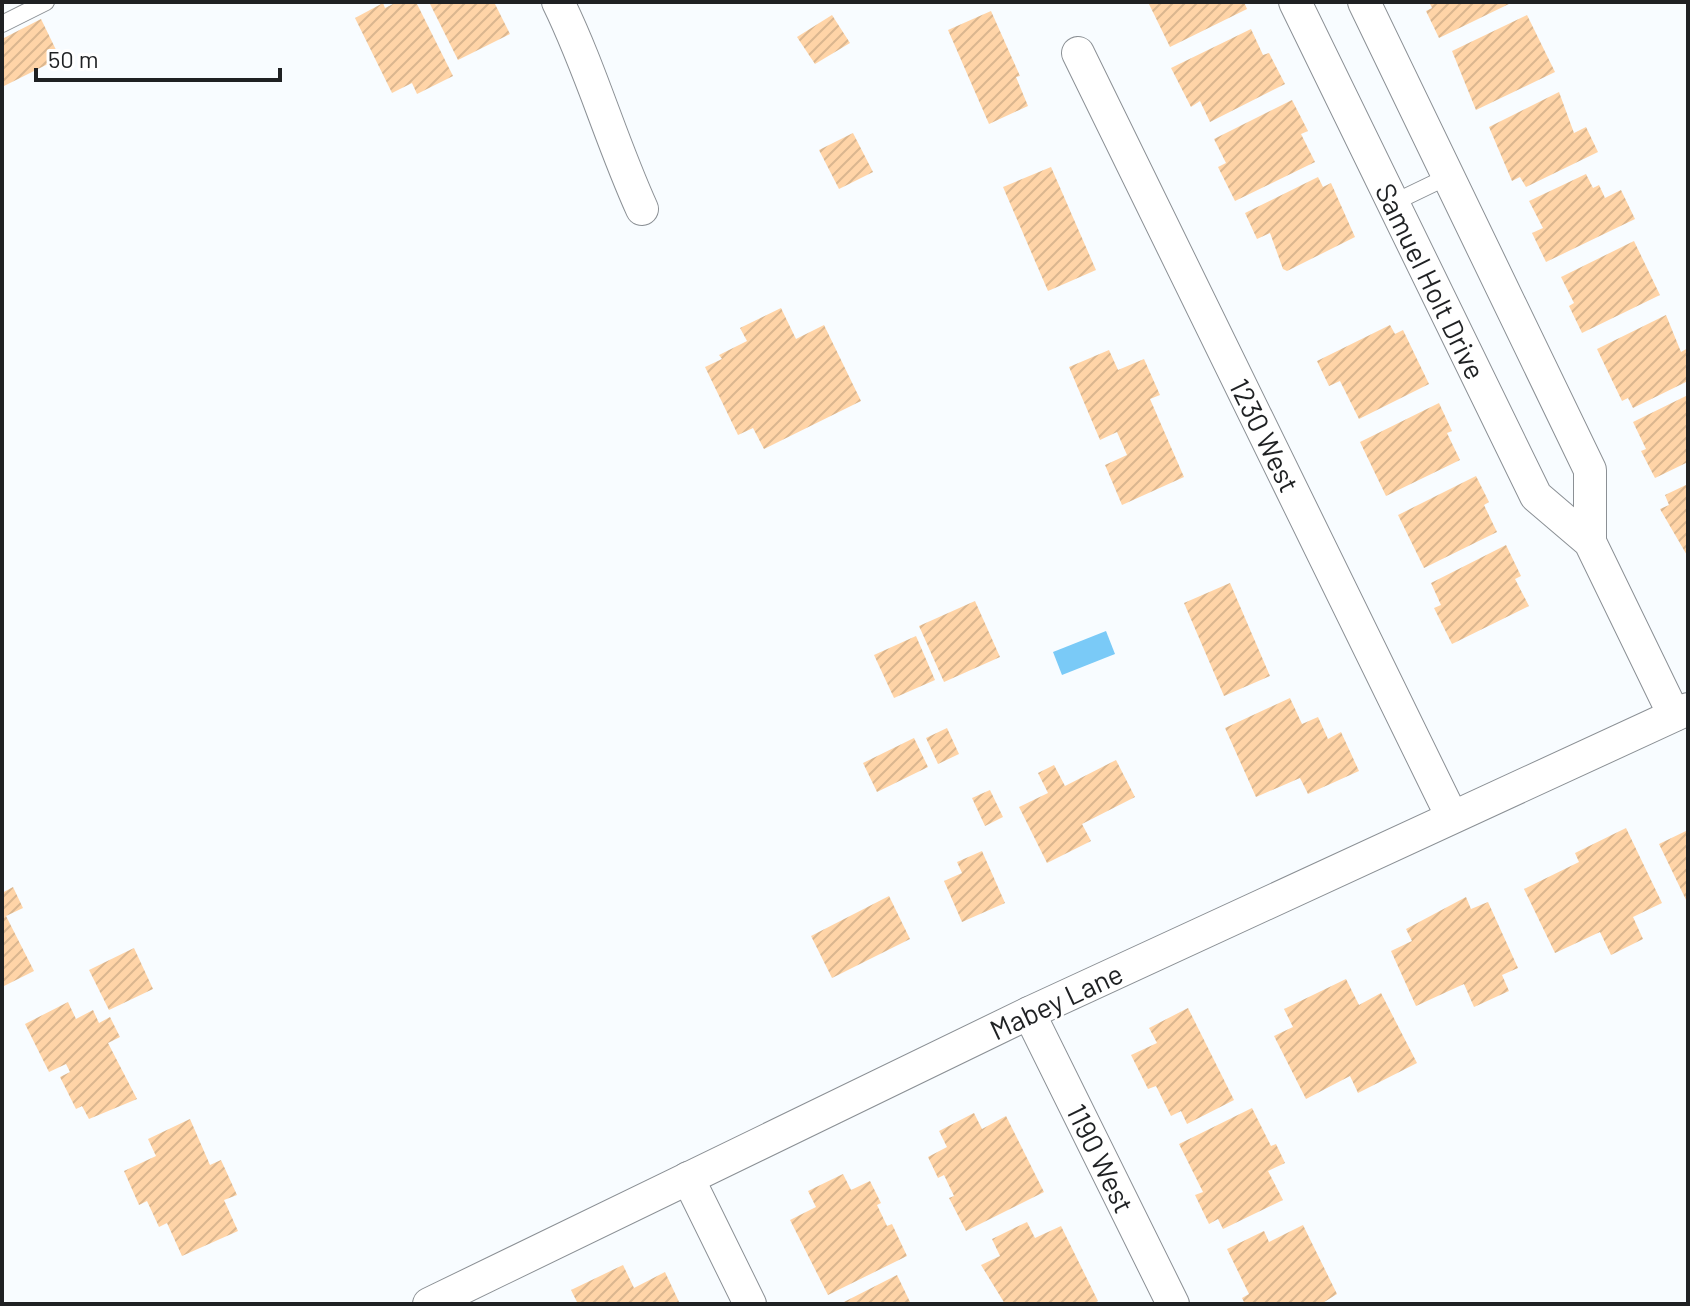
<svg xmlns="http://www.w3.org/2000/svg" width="1690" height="1306" font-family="Barlow,sans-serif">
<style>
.water{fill:#7acaf7}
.building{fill:url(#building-hatch)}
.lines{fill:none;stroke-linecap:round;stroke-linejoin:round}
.service-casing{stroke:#8b9095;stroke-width:18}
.minor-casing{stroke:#8b9095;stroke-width:34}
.service{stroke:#fff;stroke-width:16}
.minor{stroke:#fff;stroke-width:32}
.labels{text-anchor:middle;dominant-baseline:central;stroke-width:6;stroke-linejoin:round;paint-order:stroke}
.street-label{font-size:28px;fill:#1f2123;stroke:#fff}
</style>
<defs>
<pattern id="building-hatch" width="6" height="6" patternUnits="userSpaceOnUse" patternTransform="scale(2)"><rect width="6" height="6" fill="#ffd4a7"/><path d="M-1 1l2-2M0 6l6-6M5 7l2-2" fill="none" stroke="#dab68f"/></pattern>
</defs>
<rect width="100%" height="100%" fill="#f8fcff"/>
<!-- water -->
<polygon class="water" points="1106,631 1115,654 1062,675 1053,652"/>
<!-- building -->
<g class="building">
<polygon points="397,2 416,2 453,76 417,94 412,83 392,93 355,18 383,3 385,8"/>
<polygon points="429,2 494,2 510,34 458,60"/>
<polygon points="1148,2 1244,2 1247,9 1170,47"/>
<polygon points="1429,2 1513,2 1439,38 1426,11 1432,8"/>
<polygon points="991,11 1020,76 1016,77 1028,106 989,124 948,30"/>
<polygon points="832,15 850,43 815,64 797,37"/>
<polygon points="1527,15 1555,72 1476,110 1452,51"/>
<polygon points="41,19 60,58 2,87 2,39"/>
<polygon points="1251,29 1263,55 1269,53 1285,84 1210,122 1200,101 1191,107 1171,68"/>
<polygon points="1559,92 1574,133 1586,127 1598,152 1526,187 1520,177 1512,181 1489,127"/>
<polygon points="1292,100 1308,131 1301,134 1315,162 1235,201 1218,167 1226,163 1214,139"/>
<polygon points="853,133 873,172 839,189 819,150"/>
<polygon points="1051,167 1096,270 1048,291 1003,187"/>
<polygon points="1586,174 1593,188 1599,185 1605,198 1621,190 1635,219 1546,262 1532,233 1543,228 1529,201"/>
<polygon points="1318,177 1323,187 1331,183 1355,237 1287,271 1283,269 1270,233 1257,239 1245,213"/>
<polygon points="1634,241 1660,295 1582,333 1569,306 1574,303 1561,277"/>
<polygon points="781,308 796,339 824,325 861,401 764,449 753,428 738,435 705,367 722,359 719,355 747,341 740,328"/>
<polygon points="1666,315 1681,352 1688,348 1688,381 1633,408 1628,398 1622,401 1597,349"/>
<polygon points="1390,325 1395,334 1403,330 1429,384 1359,419 1340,381 1329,386 1317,361"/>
<polygon points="1109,350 1118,370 1144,359 1160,395 1150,399 1184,477 1122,505 1105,465 1127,455 1117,432 1100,440 1069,367"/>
<polygon points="1688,395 1688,462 1655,478 1641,451 1646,449 1633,422"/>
<polygon points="1439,403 1452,431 1447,433 1460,460 1386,496 1360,442"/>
<polygon points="1476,476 1489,502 1484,505 1497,532 1424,568 1398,515"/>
<polygon points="1688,484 1688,557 1660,509 1669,505 1665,495"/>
<polygon points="1506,545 1521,576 1515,579 1529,606 1452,644 1434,608 1441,605 1431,583"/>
<polygon points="1230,583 1270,676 1224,696 1184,603"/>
<polygon points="975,601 1000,657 944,682 919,626"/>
<polygon points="916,636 935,680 894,698 874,655"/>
<polygon points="1290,698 1302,724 1318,717 1328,739 1341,732 1359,771 1308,794 1300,778 1256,797 1225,728"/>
<polygon points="947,728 959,754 938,764 926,738"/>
<polygon points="914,738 928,767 877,792 863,763"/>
<polygon points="1116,760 1135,797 1082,824 1091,841 1047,863 1019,807 1048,793 1038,773 1054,765 1065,786"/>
<polygon points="990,790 1003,817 985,826 972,798"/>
<polygon points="1626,828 1662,903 1633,917 1643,939 1611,955 1600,932 1555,953 1524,889 1579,862 1575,853"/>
<polygon points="1688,830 1688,904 1659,844"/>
<polygon points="982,851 1005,903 962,922 944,881 962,873 957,862"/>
<polygon points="13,887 23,908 6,916 34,971 2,987 2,893"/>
<polygon points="889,896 910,939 832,978 811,936"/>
<polygon points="1466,897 1471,909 1488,902 1518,968 1502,975 1509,991 1474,1007 1464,984 1416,1006 1391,951 1412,941 1406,929"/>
<polygon points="134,948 153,989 109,1010 89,970"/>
<polygon points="1346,979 1359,1005 1381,993 1417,1063 1358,1093 1350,1076 1306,1099 1274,1036 1293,1027 1284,1009"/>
<polygon points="68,1002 76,1019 93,1010 99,1023 110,1017 120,1037 108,1043 137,1099 89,1119 82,1106 76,1109 60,1077 70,1072 66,1064 49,1072 25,1024"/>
<polygon points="1188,1008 1234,1100 1187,1124 1181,1111 1171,1116 1156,1086 1148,1089 1131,1055 1157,1043 1149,1028"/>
<polygon points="1252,1108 1271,1146 1276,1144 1285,1163 1268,1171 1283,1200 1223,1229 1218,1219 1209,1224 1195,1195 1203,1192 1179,1144"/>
<polygon points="974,1113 982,1129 1006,1116 1044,1192 966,1231 949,1198 954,1196 944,1175 938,1178 928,1157 947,1147 939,1131"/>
<polygon points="190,1119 210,1165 221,1160 237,1195 224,1200 238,1231 182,1256 167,1223 159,1227 147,1201 139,1205 124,1171 156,1156 148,1139"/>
<polygon points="843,1174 851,1190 870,1181 881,1203 877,1205 887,1226 892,1224 907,1256 828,1295 790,1220 816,1207 808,1191"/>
<polygon points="1027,1222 1035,1238 1061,1226 1098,1301 1092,1304 1005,1304 981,1265 1000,1256 992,1239"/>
<polygon points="1303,1225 1337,1294 1321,1304 1245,1304 1242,1298 1249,1294 1227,1249 1264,1231 1269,1242"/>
<polygon points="623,1265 634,1288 665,1272 680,1304 578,1304 571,1290"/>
<polygon points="897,1275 911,1304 840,1304"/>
</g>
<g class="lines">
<defs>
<g id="service">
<polyline points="2,24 46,2"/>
<polyline points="1393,203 1449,176"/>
</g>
<g id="minor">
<path d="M558,2C591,69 611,141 642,209"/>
<polyline points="1295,2 1536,496 1590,542 1674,715"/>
<polyline points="1364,2 1590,470 1590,542"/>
<polyline points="1078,53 1452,817"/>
<polyline points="1029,1013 1173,1304"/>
<polyline points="688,1178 750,1304"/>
<polyline points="429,1304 1029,1013 1688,709"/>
</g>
</defs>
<!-- service casing -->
<use href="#service" class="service-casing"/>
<!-- minor casing -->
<use href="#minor" class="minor-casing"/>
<!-- service -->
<use href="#service" class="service"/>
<!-- minor -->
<use href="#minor" class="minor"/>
</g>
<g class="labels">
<!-- street labels -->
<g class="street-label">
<text transform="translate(1431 281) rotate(64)">Samuel Holt Drive</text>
<text transform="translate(1265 435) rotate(64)">1230 West</text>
<text transform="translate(1056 1001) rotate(-25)">Mabey Lane</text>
<text transform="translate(1101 1158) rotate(64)">1190 West</text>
</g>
</g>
<!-- border -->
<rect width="1690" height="1306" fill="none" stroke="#1f2123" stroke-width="8"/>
<!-- scale -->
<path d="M36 68v12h244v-12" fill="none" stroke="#1f2123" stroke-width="4"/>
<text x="48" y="68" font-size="24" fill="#1f2123" stroke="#ffffff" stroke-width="6" paint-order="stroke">50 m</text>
</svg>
